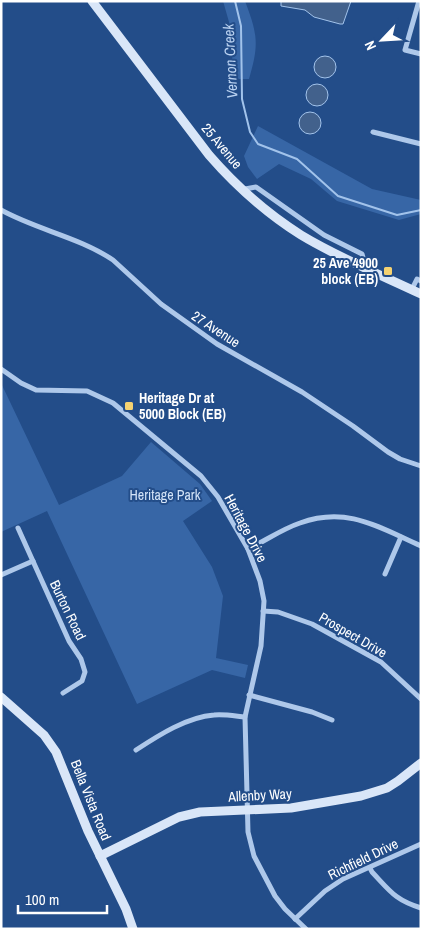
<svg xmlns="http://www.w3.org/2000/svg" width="422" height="930" font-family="'Archivo Narrow',sans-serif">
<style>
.green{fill:#3766a6}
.water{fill:#42618c;stroke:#a2c3eb}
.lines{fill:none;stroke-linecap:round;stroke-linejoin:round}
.stream{stroke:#a2c3eb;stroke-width:2}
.street{stroke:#aec8ea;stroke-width:5}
.secondary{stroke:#d9e6f8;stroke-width:9}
.poi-dot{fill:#f5d271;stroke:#234d89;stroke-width:2}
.labels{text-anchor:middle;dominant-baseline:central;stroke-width:4;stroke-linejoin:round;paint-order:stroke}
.street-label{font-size:14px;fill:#fff;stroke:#234d89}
.poi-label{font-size:14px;font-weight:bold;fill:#fff;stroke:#234d89;text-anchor:end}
.park-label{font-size:14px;fill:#d3e3f7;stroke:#234d89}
.water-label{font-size:15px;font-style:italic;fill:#bad2f1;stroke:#234d89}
</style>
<rect width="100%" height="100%" fill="#234d89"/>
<!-- green -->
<g class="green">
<path d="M223,1H245C258,35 259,45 249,79H234L229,22Z"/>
<polygon points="258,126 372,189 421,200 421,214 399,220 337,201 311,179 279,164 257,179 248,167 244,156"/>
<polygon points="1,383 59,505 122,476 151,442 200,484 212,501 183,521 212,567 223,596 216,658 248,665 245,678 212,670 137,704 47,511 1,532"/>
</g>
<!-- water -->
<g class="water">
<polygon points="281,1 351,1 343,24 340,24 314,17 305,10 281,6"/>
<circle cx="325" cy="67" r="11"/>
<circle cx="317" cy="95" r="11"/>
<circle cx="310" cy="123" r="11"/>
</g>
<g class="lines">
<!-- stream -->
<polyline class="stream" points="235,1 241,26 242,99 250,132 258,144 297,159 338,196 397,215 421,210"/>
<!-- street -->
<g class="street">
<polyline points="419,1 405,50 421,54"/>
<polyline points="373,132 421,144"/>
<polyline points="245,189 256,187 324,235 362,254 366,268"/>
<path d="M1,210C37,230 79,237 113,260L161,304L217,344L302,392L353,426L388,452L400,459L421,466"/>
<polyline points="412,289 417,279 421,281"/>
<polyline points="1,369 21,383 36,390 87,391 113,403 201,476 218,497 248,549 260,581 264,601 261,646 245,717 248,832 254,856 275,896 285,909 306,929"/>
<polyline points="18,528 69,641 81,659 85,672 82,681 63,693"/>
<path d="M248,549C265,541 282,529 300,523C347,506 378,527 421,546"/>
<polyline points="385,574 401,537"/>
<polyline points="1,575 33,561"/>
<polyline points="263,611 278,612 312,624 381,662 421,699"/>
<polyline points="249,695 312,712 332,720"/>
<path d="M136,750C159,735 187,717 214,715C224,714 235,716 245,717"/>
<path d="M370,868L372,872C390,891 395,900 421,908"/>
<polyline points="295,919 325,891 343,879 421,844"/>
</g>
<!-- secondary -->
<g class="secondary">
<path d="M92,1L209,155C236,186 266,213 301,235C339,258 381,275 421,294"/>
<polyline points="1,697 44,735 56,752 88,831 126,909 133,929"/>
<polyline points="100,856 179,817 200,812 291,808 361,796 387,788 398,781 421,763"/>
</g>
</g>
<!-- markers -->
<g class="poi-dot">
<rect x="383" y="266" width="10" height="10" rx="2.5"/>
<rect x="124" y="401" width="10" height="10" rx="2.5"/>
</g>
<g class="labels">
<!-- street labels -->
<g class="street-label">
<text transform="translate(222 146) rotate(50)">25 Avenue</text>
<text transform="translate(216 329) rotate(33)">27 Avenue</text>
<text transform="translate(246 528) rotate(62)">Heritage Drive</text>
<text transform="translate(68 610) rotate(64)">Burton Road</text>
<text transform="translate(353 635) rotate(30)">Prospect Drive</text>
<text transform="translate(260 795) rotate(-3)">Allenby Way</text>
<text transform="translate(91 800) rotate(68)">Bella Vista Road</text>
<text transform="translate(363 859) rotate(-26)">Richfield Drive</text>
</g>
<!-- poi labels -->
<g class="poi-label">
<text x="378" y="263">25 Ave 4900<tspan x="378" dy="16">block (EB)</tspan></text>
<text x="139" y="398" text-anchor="start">Heritage Dr at<tspan x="139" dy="16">5000 Block (EB)</tspan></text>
</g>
<!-- park labels -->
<g class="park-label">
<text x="165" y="495">Heritage Park</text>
</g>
<!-- water labels -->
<g class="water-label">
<text transform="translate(230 61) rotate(-93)">Vernon Creek</text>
</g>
</g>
<!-- border -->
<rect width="422" height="930" fill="none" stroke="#ffffff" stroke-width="5"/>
<!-- north arrow -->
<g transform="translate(382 40) rotate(245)" stroke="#234d89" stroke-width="4" paint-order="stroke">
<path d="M0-4L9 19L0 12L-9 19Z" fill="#ffffff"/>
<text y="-8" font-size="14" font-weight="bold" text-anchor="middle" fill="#ffffff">N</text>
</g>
<!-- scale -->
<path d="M18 905v8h89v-8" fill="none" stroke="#ffffff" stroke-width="2.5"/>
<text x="25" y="905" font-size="15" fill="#ffffff" stroke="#234d89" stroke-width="4" paint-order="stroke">100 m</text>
</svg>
